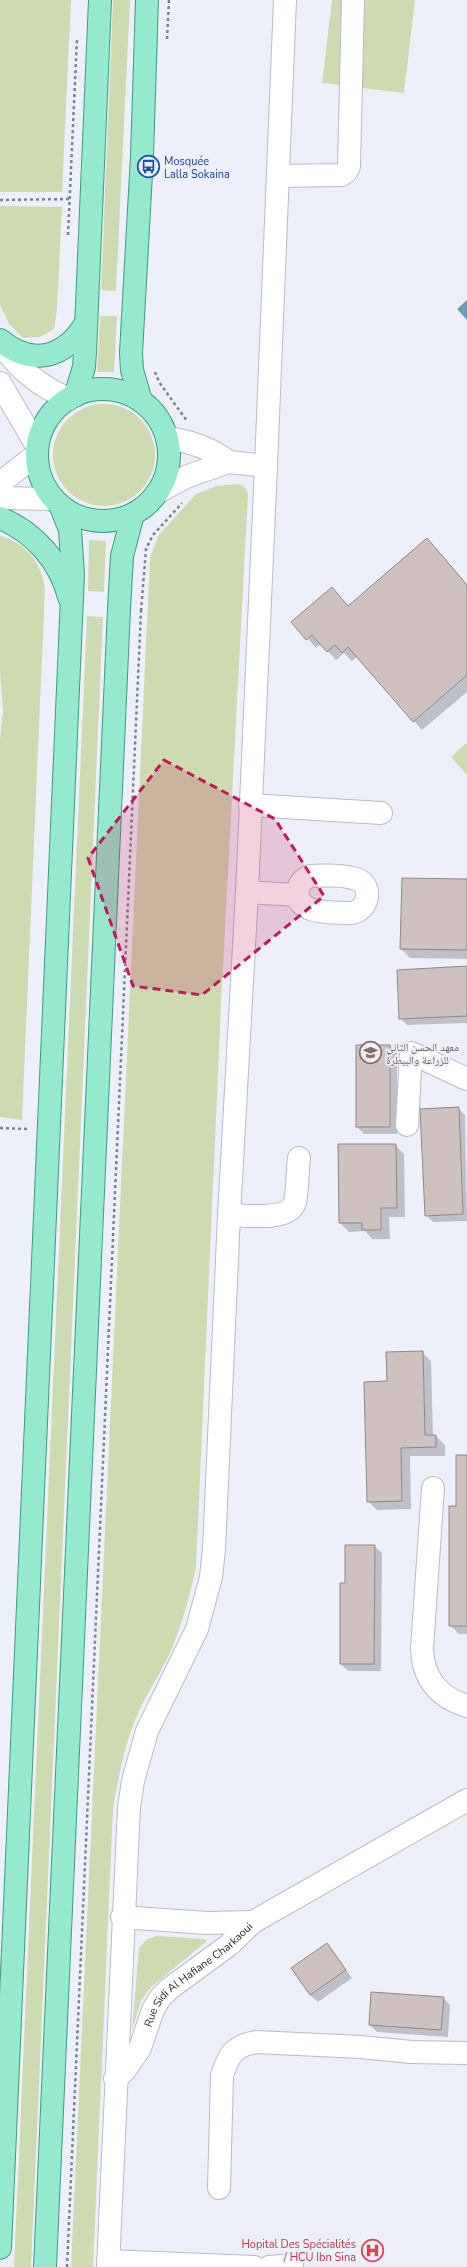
<svg xmlns="http://www.w3.org/2000/svg" width="467" height="2267" font-family="'Nunito Sans','Noto Naskh Arabic',sans-serif">
<style>
.green{fill:#cedbb0}
.water{fill:#689ebc}
.shadow{fill:#0003}
.building{fill:#cec1c0;stroke:#928685}
.lines{fill:none;stroke-linecap:round;stroke-linejoin:round}
.minor-casing{stroke:#b8bbc5;stroke-width:24}
.major-casing{stroke:#409b7f;stroke-width:24}
.path{stroke:#7f8188;stroke-width:2.5;stroke-dasharray:3 3;stroke-linecap:butt}
.minor{stroke:#fff;stroke-width:22}
.major{stroke:#95e9ce;stroke-width:22}
.marked{fill:#c2185b;fill-opacity:0.2;stroke:#c2185b;stroke-width:3;stroke-dasharray:8 5;stroke-linejoin:round}
.labels{text-anchor:middle;dominant-baseline:central;stroke-width:3.5;stroke-linejoin:round;paint-order:stroke}
.transit-label{font-size:11px;fill:#164399;stroke:#edf0fb;text-anchor:start}
.education-label{font-size:11px;fill:#785e54;stroke:#edf0fb;text-anchor:start}
.street-label{font-size:11px;fill:#242529;stroke:#edf0fb}
.health-label{font-size:11px;fill:#be3a42;stroke:#edf0fb;text-anchor:end}
</style>
<rect width="100%" height="100%" fill="#edf0fb"/>
<!-- green -->
<g class="green">
<polygon points="0,0 71,0 62,192 0,192"/>
<polygon points="113,0 130,0 116,291 101,290"/>
<polygon points="332,0 415,0 404,93 322,83"/>
<polygon points="0,206 62,207 57,309 54,329 40,337 23,338 9,324 0,305"/>
<polygon points="100,316 117,316 114,372 97,372"/>
<circle cx="104" cy="455" r="51"/>
<path d="M237,484C243,485 246,487 248,494L221,1005L196,1567C189,1598 182,1626 169,1655C158,1678 143,1699 134,1723C123,1751 118,1780 113,1809L93,2267H71L150,558L158,536L196,494L216,486Z"/>
<path d="M0,536C26,543 41,562 45,588L22,1120L0,1117V739L3,711L0,671Z"/>
<polygon points="89,540 106,541 104,592 88,591"/>
<polygon points="87,616 103,617 31,2267 14,2267"/>
<polygon points="467,742 467,775 451,757"/>
<polygon points="157,1936 205,1939 207,1941 150,1988 141,2001 132,2030 139,1948 147,1939"/>
</g>
<!-- water -->
<polygon class="water" points="467,300 467,320 457,309"/>
<!-- shadow -->
<g class="shadow">
<polygon points="436,548 467,585 467,692 422,730 357,656 352,661 344,653 336,660 321,644 316,648 293,622 348,606"/>
<polygon points="467,880 467,959 410,958 401,949"/>
<polygon points="467,967 467,1023 407,1025 400,1018"/>
<polygon points="390,1046 397,1053 397,1134 364,1134 357,1127"/>
<polygon points="458,1108 465,1115 467,1221 433,1222 426,1215"/>
<polygon points="395,1145 404,1154 405,1217 389,1217 390,1239 372,1239 365,1231 349,1232 340,1223"/>
<polygon points="422,1352 431,1361 433,1436 436,1436 445,1445 445,1456 410,1456 411,1509 377,1510 368,1501 388,1382"/>
<polygon points="467,1456 467,1634 459,1634 450,1625 457,1507"/>
<polygon points="374,1546 382,1553 381,1671 348,1671 341,1664 346,1584"/>
<polygon points="327,1944 352,1978 318,2002 310,1995"/>
<polygon points="443,1998 450,2005 448,2037 377,2032 370,2025"/>
</g>
<!-- building -->
<g class="building">
<polygon points="427,538 467,585 467,675 413,722 348,647 342,653 335,645 327,652 312,635 306,640 291,622 332,587 348,606"/>
<polygon points="402,878 467,879 467,950 400,949"/>
<polygon points="467,966 467,1016 399,1019 397,970"/>
<rect x="356" y="1045" width="34" height="82"/>
<polygon points="459,1107 463,1214 425,1216 420,1109"/>
<polygon points="338,1144 396,1144 397,1208 381,1208 381,1230 362,1230 362,1223 339,1223"/>
<polygon points="423,1351 425,1435 436,1435 436,1447 401,1448 402,1501 367,1502 364,1382 387,1381 386,1352"/>
<polygon points="456,1455 467,1455 467,1626 449,1626 449,1506 456,1506"/>
<polygon points="345,1545 375,1545 374,1664 340,1664 340,1583 345,1583"/>
<polygon points="327,1943 346,1970 310,1995 291,1968"/>
<polygon points="371,1992 444,1997 441,2030 369,2025"/>
</g>
<g class="lines">
<defs>
<g id="minor">
<polyline points="278,176 341,175 346,172 349,166 353,0"/>
<path d="M0,342C18,369 39,386 69,399"/>
<polyline points="0,383 37,446"/>
<path d="M167,438C190,441 210,448 229,462"/>
<polyline points="0,483 36,455"/>
<polyline points="158,492 188,476 229,462 266,466"/>
<polyline points="0,498 52,499"/>
<polyline points="250,805 381,813"/>
<path d="M310,876C322,875 346,875 356,879C376,886 367,915 347,913C333,912 295,915 298,891C299,883 303,879 310,876Z"/>
<polyline points="247,892 297,895"/>
<polyline points="407,1125 411,1053 467,1079"/>
<path d="M229,1215C245,1215 289,1222 295,1202C298,1189 297,1172 299,1158"/>
<path d="M433,1488L422,1648C423,1678 438,1697 467,1706"/>
<polyline points="122,1917 206,1923 253,1922"/>
<path id="s1" d="M115,2079L125,2070L140,2048L153,2010L160,1998L169,1989L229,1945L253,1922L467,1800"/>
<path d="M219,2188L222,2075C229,2055 233,2046 256,2042L361,2047L411,2052L467,2053"/>
<polyline points="108,2261 254,2267"/>
<polyline points="108,2267 129,1807 133,1781 147,1731 197,1629 211,1577 214,1549 229,1215 247,892 266,466 285,0"/>
<polyline points="269,2267 292,2265"/>
</g>
<g id="major">
<path d="M0,340C32,367 65,358 86,323"/>
<circle cx="103" cy="455" r="66"/>
<polyline points="75,396 84,367 85,352 100,0"/>
<polyline points="141,401 132,370 131,353 142,156 147,0"/>
<path d="M0,518C34,532 60,561 69,597"/>
<polyline points="0,2248 73,574 70,530 61,507"/>
<polyline points="45,2267 119,609 122,556 133,514"/>
</g>
</defs>
<!-- minor casing -->
<use href="#minor" class="minor-casing"/>
<!-- major casing -->
<use href="#major" class="major-casing"/>
<!-- path -->
<g class="path">
<polyline points="167,39 169,0"/>
<polyline points="0,200 69,199"/>
<polyline points="68,235 77,38"/>
<polyline points="155,372 159,382 187,421"/>
<polyline points="141,611 146,549 153,535 182,503"/>
<polyline points="0,1128 28,1129"/>
<polyline points="67,2267 141,611"/>
</g>
<!-- minor -->
<use href="#minor" class="minor"/>
<!-- major -->
<use href="#major" class="major"/>
</g>
<!-- marked area -->
<path class="marked" d="M164,760L275,819L324,896L202,995L133,986L88,858Z"/>
<!-- icons -->
<defs>
<symbol id="bus-ring" viewBox="-11 -11 22 22"><circle r="9.5" fill="#edf0fb" stroke="#1a4fb4" stroke-width="1.5"/><path d="M-5-6H5V4H4V6H2V4H-2V6H-4V4H-5ZM-3.5-4V0h7V-4ZM-3.5 1.2v1.5H-2V1.2ZM2 1.2v1.5H3.5V1.2Z" fill="#1a4fb4"/></symbol>
<symbol id="university-ring" viewBox="-11 -11 22 22"><circle r="9.5" fill="#edf0fb" stroke="#8d6e63" stroke-width="1.5"/><path d="M0-5L7-2L0 1L-7-2ZM-4 1L0 2.5L4 1V4Q0 6-4 4Z" fill="#8d6e63"/></symbol>
<symbol id="hospital-ring" viewBox="-11 -11 22 22"><circle r="9.5" fill="#edf0fb" stroke="#e0444e" stroke-width="1.5"/><path d="M-5-5h3v3.5h4V-5h3V5h-3V1.5h-4V5h-3Z" fill="#e0444e"/></symbol>
</defs>
<g fill-rule="evenodd">
<use href="#bus-ring" x="136" y="154" width="25" height="25"/>
<use href="#university-ring" x="358" y="1040" width="25" height="25"/>
<use href="#hospital-ring" x="360" y="2238" width="25" height="25"/>
</g>
<g class="labels">
<!-- transit labels -->
<g class="transit-label">
<text x="164" y="161">Mosquée<tspan x="164" dy="13">Lalla Sokaina</tspan></text>
</g>
<!-- education labels -->
<g class="education-label">
<text x="386" y="1047">معهد الحسن الثاني<tspan x="386" dy="13">للزراعة والبيطرة</tspan></text>
</g>
<!-- street labels -->
<g class="street-label">
<text stroke="none"><textPath href="#s1" startOffset="137">Rue Sidi Al Hafiane Charkaoui</textPath></text>
</g>
<!-- health labels -->
<g class="health-label">
<text x="356" y="2244">Hopital Des Spécialités<tspan x="356" dy="13">/ HCU Ibn Sina</tspan></text>
</g>
</g>
</svg>
